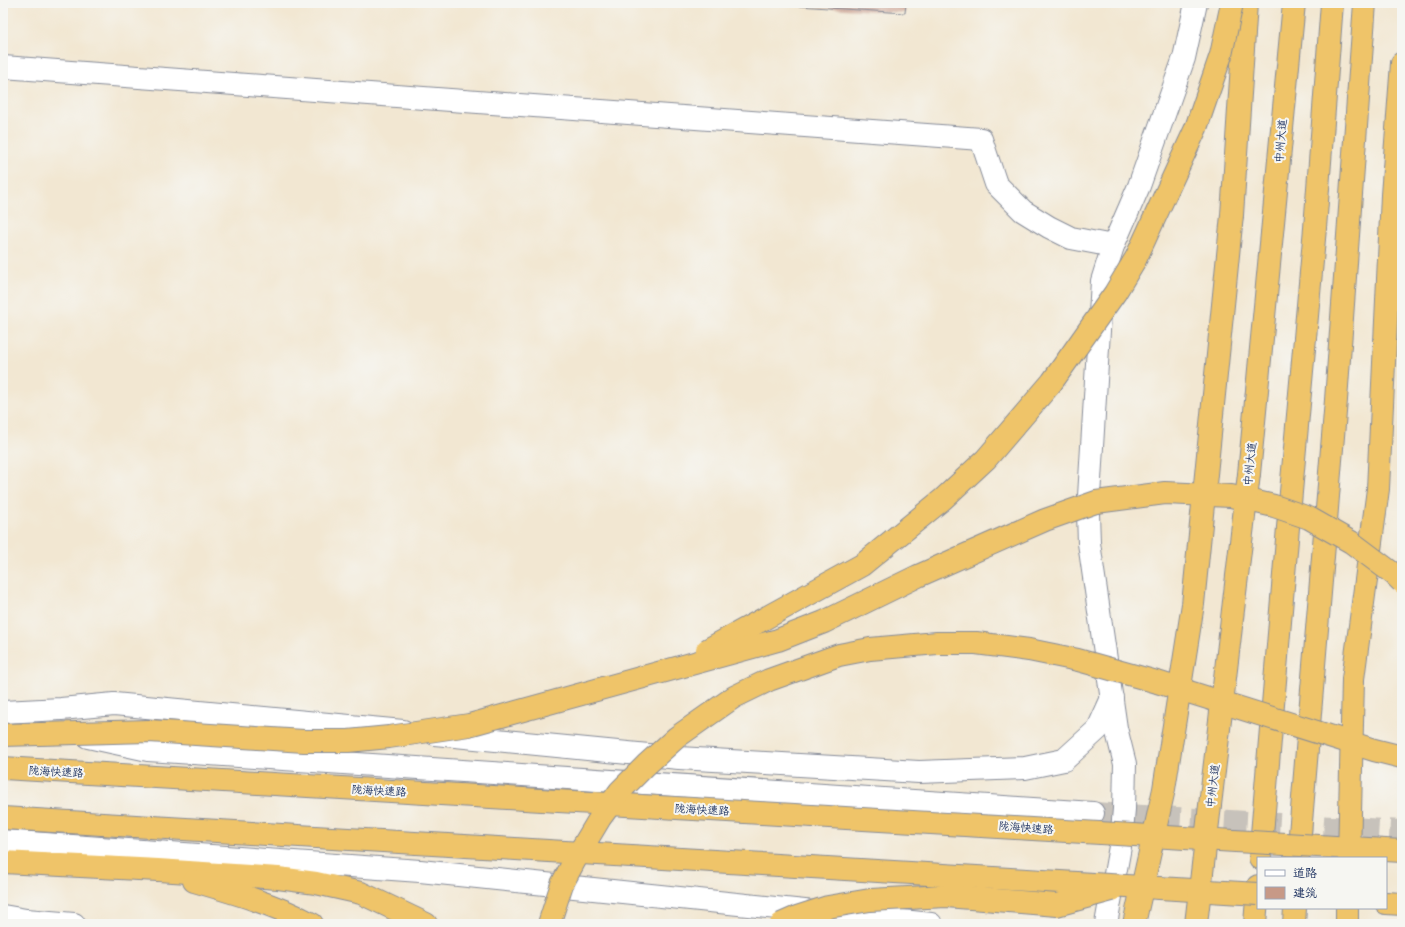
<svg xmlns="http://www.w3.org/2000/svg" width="1405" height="927" font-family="Sriracha,'LXGW WenKai TC',sans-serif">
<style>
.building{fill:#c79987}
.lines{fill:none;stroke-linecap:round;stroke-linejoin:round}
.tertiary-tunnel{stroke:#c7c2bb;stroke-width:22;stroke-dasharray:22 11;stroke-linecap:butt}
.minor-casing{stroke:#868b98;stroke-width:24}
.tertiary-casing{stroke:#868b98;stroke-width:24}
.trunk-casing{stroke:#868b98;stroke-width:24}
.minor{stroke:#fff;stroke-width:22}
.tertiary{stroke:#fff;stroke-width:22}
.trunk{stroke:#efc469;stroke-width:22}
.trunk-bridge-casing{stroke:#868b98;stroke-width:24;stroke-linecap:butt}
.trunk-bridge{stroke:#efc469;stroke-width:22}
.labels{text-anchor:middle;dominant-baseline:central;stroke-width:4;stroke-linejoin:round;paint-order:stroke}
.street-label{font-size:11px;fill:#1b2f5e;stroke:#f6f6f2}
</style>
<rect width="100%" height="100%" fill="#f6f6f2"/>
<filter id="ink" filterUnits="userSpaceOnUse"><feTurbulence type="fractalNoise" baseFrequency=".025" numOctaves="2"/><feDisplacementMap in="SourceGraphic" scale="8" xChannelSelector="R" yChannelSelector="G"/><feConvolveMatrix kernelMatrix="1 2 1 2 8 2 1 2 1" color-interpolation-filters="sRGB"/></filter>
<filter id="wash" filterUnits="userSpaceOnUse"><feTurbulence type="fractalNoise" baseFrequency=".012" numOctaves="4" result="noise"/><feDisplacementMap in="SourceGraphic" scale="16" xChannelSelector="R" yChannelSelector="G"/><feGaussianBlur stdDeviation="0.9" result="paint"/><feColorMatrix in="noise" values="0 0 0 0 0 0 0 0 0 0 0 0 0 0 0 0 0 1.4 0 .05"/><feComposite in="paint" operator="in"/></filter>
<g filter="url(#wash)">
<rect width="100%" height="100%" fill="#f2e7d2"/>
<g id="blocks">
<!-- building -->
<polygon class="building" points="798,3 906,3 905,13 798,6"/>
</g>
</g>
<g filter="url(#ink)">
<use href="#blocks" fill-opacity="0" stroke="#868b98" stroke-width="1"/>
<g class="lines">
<!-- tertiary-tunnel -->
<polyline class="tertiary-tunnel" points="1093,813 1402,831"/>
<defs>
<polyline id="minor" points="3,67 981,139 996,184 1023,211 1049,227 1071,238 1113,246"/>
<g id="tertiary">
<polyline points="3,712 61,709 114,704 403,731"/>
<polyline points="435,734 679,758 919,772 1025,768 1064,760 1098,729 1112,698"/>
<polyline points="88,737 148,750 1093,813"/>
<polyline points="3,841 420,871 931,924"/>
<polyline points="3,916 26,920 74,924"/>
<polyline points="1106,924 1121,841 1124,809 1125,764 1116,728 1089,543 1088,513 1102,281 1113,246 1139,186 1184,58 1196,3"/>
</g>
<g id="trunk">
<polyline points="1232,215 1246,3"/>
<polyline points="1249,474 1294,3"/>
<polyline points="1353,679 1378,489 1392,195 1402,63"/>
<polyline points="1260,858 1291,492 1315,228 1332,3"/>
<polyline points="1298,858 1336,400 1365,3"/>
<polyline points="3,862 158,870 278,878 316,883 361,893 426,924"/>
<path d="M194,881C232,892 277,905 312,924"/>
<polyline points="1386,903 1402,904"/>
<polyline points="1255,924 1258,886"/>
<polyline points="1294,924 1295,908"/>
<polyline points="1347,924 1347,908"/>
</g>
</defs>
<!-- minor casing -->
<use href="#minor" class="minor-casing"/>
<!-- tertiary casing -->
<use href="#tertiary" class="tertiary-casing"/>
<!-- trunk casing -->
<use href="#trunk" class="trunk-casing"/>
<!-- minor -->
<use href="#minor" class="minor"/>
<!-- tertiary -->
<use href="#tertiary" class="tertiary"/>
<!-- trunk -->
<use href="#trunk" class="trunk"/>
<defs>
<g id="trunk-bridge">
<polyline points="707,650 862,565 943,499 986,459 1052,382 1115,293 1136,258 1196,128 1221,55 1232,3"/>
<polyline points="3,735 149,731 304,741 348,741 389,737 469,725 778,640 824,622 918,576 1045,520 1096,502 1165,493 1231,496 1274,506 1309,518 1351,542 1395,575 1402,582"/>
<polyline points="3,768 1402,851"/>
<polyline points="3,818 1258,894"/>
<polyline points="1349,858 1353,679"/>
<polyline points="549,924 562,884 576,858 600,818 620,791 646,765 677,737 734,697 769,680 839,655 870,649 937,643 976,643 1029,650 1078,660 1157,682 1374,750 1402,757"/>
<polyline points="781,924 797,917 828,907 870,900 946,896 1057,905 1112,890"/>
<polyline points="1134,924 1164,789 1193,604 1232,215"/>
<polyline points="1196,924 1249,474"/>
</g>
</defs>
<!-- trunk-bridge casing -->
<use href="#trunk-bridge" class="trunk-bridge-casing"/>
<!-- trunk-bridge -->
<use href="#trunk-bridge" class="trunk-bridge"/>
</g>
</g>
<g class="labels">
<!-- street labels -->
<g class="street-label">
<text transform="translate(1281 141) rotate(-85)">中州大道</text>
<text transform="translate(1250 464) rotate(-84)">中州大道</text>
<text transform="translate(56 772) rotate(3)">陇海快速路</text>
<text transform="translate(1213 786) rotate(-83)">中州大道</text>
<text transform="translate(379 791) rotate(3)">陇海快速路</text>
<text transform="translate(702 810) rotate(3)">陇海快速路</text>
<text transform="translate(1026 828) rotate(4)">陇海快速路</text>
</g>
</g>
<!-- margin -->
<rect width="1405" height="927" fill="none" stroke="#f6f6f2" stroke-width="16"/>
<!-- legend -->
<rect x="1257" y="857" width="130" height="52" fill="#f6f6f2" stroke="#9ea6b7"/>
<rect x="1265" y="870" width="20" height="6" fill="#ffffff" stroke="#9ea6b7"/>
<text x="1293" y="877" font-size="12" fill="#1b2f5e">道路</text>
<rect x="1265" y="887" width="20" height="12" fill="#c79987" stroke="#9ea6b7"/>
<text x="1293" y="897" font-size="12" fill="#1b2f5e">建筑</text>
</svg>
